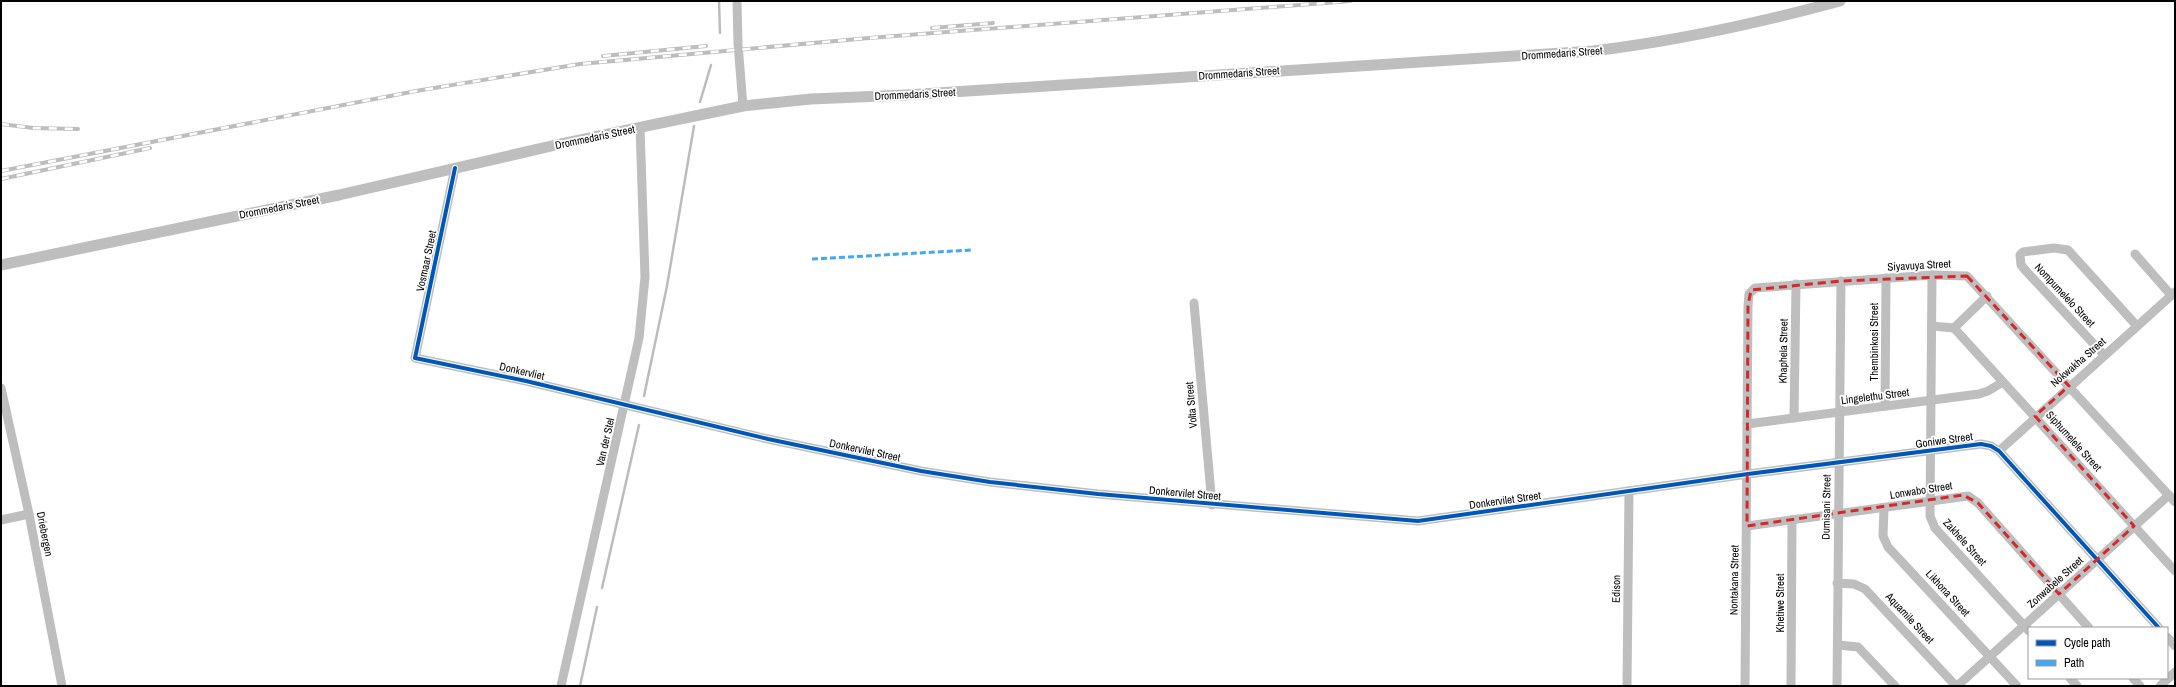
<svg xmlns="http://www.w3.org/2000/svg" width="2176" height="687" font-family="'Archivo Narrow',sans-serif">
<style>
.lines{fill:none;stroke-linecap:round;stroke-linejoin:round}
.stream{stroke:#bcbcbc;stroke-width:2.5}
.minor{stroke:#bebebe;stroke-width:9}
.tertiary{stroke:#bebebe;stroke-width:11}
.rail-casing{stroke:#bdbdbd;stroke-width:4}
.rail{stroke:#fff;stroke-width:2.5;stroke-dasharray:8;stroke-linecap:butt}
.quiet{stroke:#3fa9f5;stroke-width:3;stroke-dasharray:6 3;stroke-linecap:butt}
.cycleway-casing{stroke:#fff;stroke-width:6}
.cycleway{stroke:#0057b8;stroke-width:4}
.marked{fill:none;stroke:#d62828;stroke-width:3;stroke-dasharray:8 5;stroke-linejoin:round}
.labels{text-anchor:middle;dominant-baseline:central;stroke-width:3.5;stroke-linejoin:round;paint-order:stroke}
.street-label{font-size:11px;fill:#000;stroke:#fff}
</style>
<rect width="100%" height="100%" fill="#fff"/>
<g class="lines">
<!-- stream -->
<g class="stream">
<polyline points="719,1 720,33"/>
<polyline points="714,53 715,51"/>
<polyline points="700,102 711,65"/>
<polyline points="644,396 667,286 694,126"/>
<polyline points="602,588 639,425"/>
<polyline points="580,686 597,607"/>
</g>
<!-- minor -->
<g class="minor">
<polyline points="737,1 738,44 743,106"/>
<polyline points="455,168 415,358 526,381 768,439 921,471 990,482 1098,494 1418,521 1748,474 1981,444 1991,446 1999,451 2159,628"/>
<polyline points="2135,254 2171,295"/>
<polyline points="1932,275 1930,516 1935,528 2029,631"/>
<polyline points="1194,303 1212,505"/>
<polyline points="1932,326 1954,328 1987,296"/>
<polyline points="1954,328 2175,571"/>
<polyline points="2104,355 2026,271 2021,265 2020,255 2023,252 2054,248 2068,250 2137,326"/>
<polyline points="1,388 29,514 62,686"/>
<polyline points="1885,406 1886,278"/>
<polyline points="1794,418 1796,284"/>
<polyline points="1747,424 1979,394 1988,391 2003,382"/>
<polyline points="1999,451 2175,292"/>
<polyline points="1884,508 1883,536 1888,547 2017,686"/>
<polyline points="1,520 29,514"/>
<polyline points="1747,526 1968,496 1978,503 2089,628"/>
<polyline points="1837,583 1854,584 1865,589 1956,686"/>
<polyline points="2167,637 2175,646"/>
<polyline points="1838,645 1858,647 1895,686"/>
<polyline points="2070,678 2077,686"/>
<polyline points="2133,678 2140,686"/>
<polyline points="561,686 639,338 645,277 640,127"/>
<polyline points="1627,686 1629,491"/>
<polyline points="1745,686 1748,306 1749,294 1755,288 1932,275 1967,276 2175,502"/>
<polyline points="1791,686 1792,520"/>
<polyline points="1837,686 1841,281"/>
<polyline points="1957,686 2169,495"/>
<polyline points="2160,686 2175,672"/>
</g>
<!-- tertiary -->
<path class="tertiary" d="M1,265L339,195L560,144L743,106L811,99L906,95L1593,51C1677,41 1759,23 1840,1"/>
<defs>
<g id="rail">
<polyline points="932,28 993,23"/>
<polyline points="603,56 706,46"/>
<polyline points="1,124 33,128 78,129"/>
<polyline points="1,171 416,91 580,64 869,38 1351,1"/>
<polyline points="1,179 150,148"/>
</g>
</defs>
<!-- rail casing -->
<use href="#rail" class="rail-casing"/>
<!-- rail -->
<use href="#rail" class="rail"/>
<!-- quiet -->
<polyline class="quiet" points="812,259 972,250"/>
<defs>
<polyline id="cycleway" points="455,168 415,358 526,381 768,439 921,471 990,482 1098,494 1418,521 1748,474 1981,444 1991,446 1999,451 2159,628"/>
</defs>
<!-- cycleway casing -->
<use href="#cycleway" class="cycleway-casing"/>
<!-- cycleway -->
<use href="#cycleway" class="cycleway"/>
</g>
<!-- marked area -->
<path class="marked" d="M1967,276L2069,386L2035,416L2134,526L2059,594L1978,503L1963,495L1747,526L1748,306L1751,290L1841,281Z"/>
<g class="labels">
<!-- street labels -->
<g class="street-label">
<text transform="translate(1562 53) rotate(-4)">Drommedaris Street</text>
<text transform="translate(1239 73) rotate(-4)">Drommedaris Street</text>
<text transform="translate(915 94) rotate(-3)">Drommedaris Street</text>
<text transform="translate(595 137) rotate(-12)">Drommedaris Street</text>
<text transform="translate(279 207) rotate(-11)">Drommedaris Street</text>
<text transform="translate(426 261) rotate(-78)">Vosmaar Street</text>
<text transform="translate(1919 265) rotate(-3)">Siyavuya Street</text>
<text transform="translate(2065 295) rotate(47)">Nompumelelo Street</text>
<text transform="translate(1874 342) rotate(-90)">Thembinkosi Street</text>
<text transform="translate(1783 351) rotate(-89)">Khaphela Street</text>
<text transform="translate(2078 362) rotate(-41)">Nokwakha Street</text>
<text transform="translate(522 371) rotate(13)">Donkervliet</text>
<text transform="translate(1875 396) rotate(-7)">Lingelethu Street</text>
<text transform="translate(1191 405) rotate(-95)">Volta Street</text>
<text transform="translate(1944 440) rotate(-8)">Goniwe Street</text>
<text transform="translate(2074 441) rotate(48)">Siphumelele Street</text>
<text transform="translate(605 442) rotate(-77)">Van der Stel</text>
<text transform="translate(865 450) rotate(12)">Donkervilet Street</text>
<text transform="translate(1921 490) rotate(-9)">Lonwabo Street</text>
<text transform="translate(1185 493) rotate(5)">Donkervilet Street</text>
<text transform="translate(1505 500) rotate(-8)">Donkervilet Street</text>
<text transform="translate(1826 507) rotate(-89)">Dumisani Street</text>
<text transform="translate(45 534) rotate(79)">Driebergen</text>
<text transform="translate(1965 542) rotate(48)">Zakhele Street</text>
<text transform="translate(1734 580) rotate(-89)">Nontakana Street</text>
<text transform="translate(2055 582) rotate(-42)">Zonwabele Street</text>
<text transform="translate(1616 589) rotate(-89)">Edison</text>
<text transform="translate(1948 593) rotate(47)">Likhona Street</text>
<text transform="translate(1780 603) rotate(-90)">Khetiwe Street</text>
<text transform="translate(1910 618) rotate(47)">Aquamile Street</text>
</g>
</g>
<!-- border -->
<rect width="2176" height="687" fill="none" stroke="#000000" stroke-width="4"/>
<!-- legend -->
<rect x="2028" y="627" width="140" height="52" fill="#ffffff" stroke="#999999"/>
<rect x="2036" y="640" width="20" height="6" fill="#0057b8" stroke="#999999"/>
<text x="2064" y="647" font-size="12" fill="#000000">Cycle path</text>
<rect x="2036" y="660" width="20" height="6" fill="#3fa9f5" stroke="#999999"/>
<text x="2064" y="667" font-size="12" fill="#000000">Path</text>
</svg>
